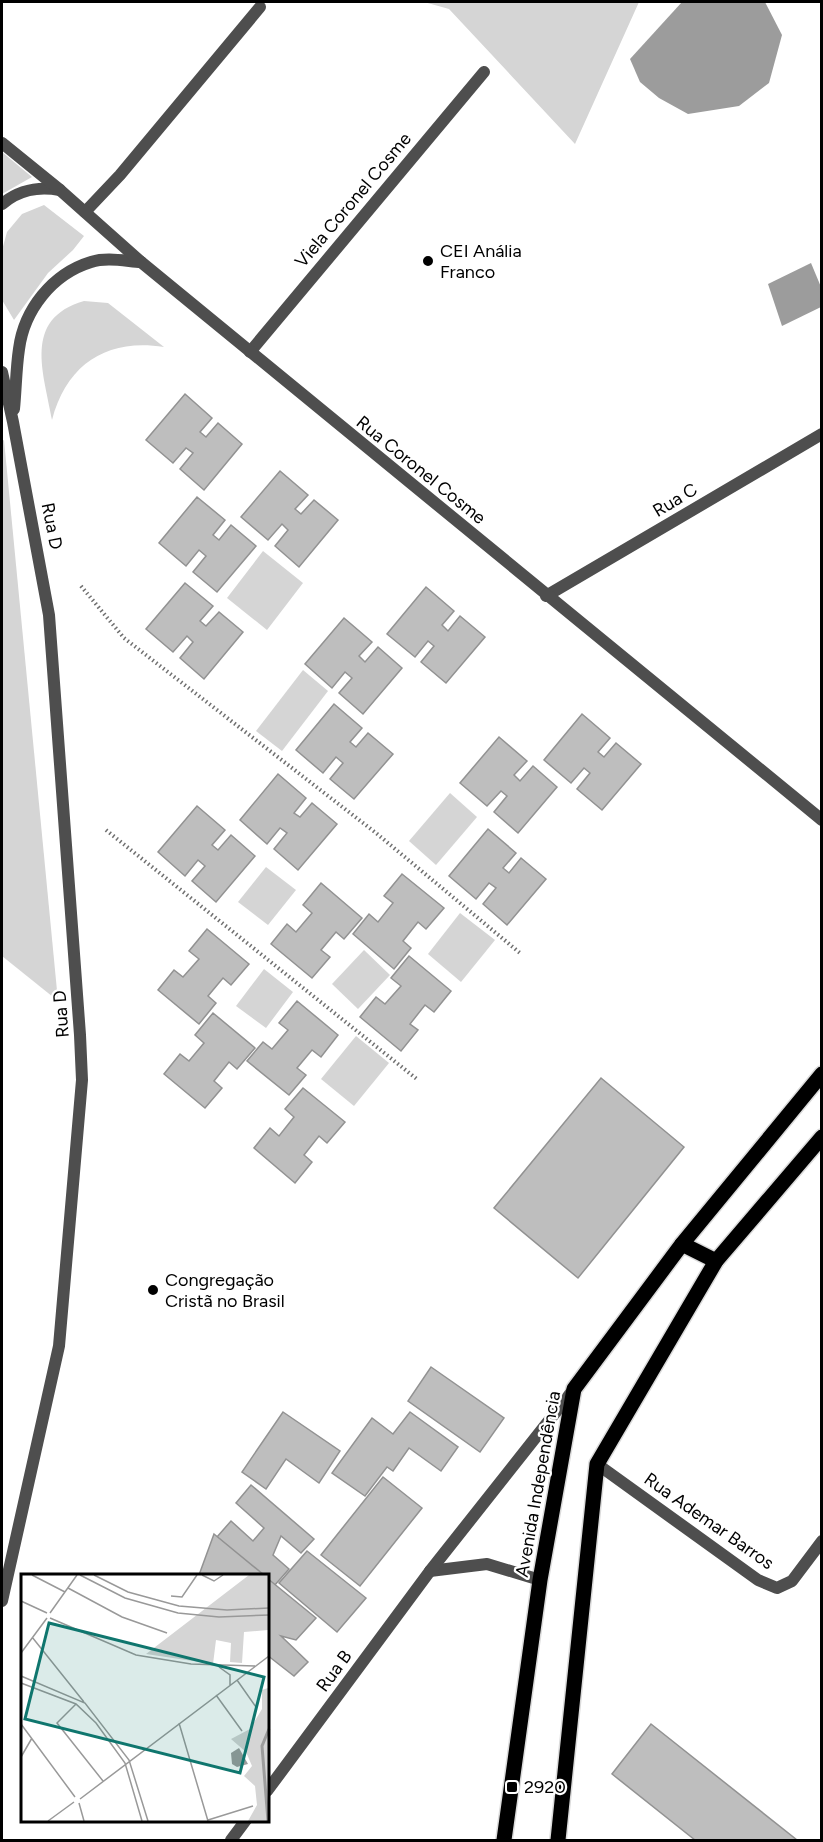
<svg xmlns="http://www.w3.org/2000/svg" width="823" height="1842" font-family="Figtree,sans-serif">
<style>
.green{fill:#d5d5d5}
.water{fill:#9c9c9c}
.building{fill:#bebebe;stroke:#929292;stroke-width:1.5}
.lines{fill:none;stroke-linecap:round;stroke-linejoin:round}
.primary-casing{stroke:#dbdbdb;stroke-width:18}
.path{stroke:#707070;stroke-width:4;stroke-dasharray:1.5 3;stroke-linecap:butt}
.minor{stroke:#4e4e4e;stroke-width:12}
.tertiary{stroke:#4e4e4e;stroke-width:12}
.primary{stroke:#000;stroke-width:15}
.poi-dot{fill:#000;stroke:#fff;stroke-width:2}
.labels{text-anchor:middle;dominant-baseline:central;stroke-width:4.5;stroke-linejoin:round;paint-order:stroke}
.street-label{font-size:18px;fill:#000;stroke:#fff}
.poi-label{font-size:18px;fill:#000;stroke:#fff;text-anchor:start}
.inset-river{fill:none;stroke:#9c9c9c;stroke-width:3}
.inset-road{fill:none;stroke:#999;stroke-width:1.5}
.view{fill:#0f766e;fill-opacity:0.15;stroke:#0f766e;stroke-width:3}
.inset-edge{fill:none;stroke:#000;stroke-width:3}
</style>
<rect width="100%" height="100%" fill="#fff"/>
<!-- green -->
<g class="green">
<polygon points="424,2 639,2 575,144 449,9"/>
<polygon points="2,152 32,177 2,194"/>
<polygon points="44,205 84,236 73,250 48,273 14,320 2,300 2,250 7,232 22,214"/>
<path d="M84,301L108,303L164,347C108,338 67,363 52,420C44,373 22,319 84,301Z"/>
<polygon points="4,440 58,1001 2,956 2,441"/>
<polygon points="263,551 303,583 267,630 227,598"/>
<polygon points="303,670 328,691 282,751 256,731"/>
<polygon points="450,793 477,817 436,865 409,841"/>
<polygon points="266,867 296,890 268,925 238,902"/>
<polygon points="460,913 495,940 461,982 428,954"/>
<polygon points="364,950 390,975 358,1009 332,984"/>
<polygon points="264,969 293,992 266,1028 236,1006"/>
<polygon points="356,1036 389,1063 354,1106 321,1079"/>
</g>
<!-- water -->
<g class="water">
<polygon points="682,2 765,2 782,35 769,83 739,106 688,114 659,98 640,82 630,59"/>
<polygon points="811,263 821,287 821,307 782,326 768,284"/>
</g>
<!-- building -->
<g class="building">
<polygon points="185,394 212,418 200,432 206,437 218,423 242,444 204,490 180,469 193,453 186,448 173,463 146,440"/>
<polygon points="280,471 308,495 295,509 301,514 314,500 338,520 299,567 275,546 288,530 282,524 268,540 241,517"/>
<polygon points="197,497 225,520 213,535 219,540 231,525 256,546 217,592 193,572 206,556 199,550 186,566 159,543"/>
<polygon points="185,583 213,606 200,621 206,626 219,612 243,632 204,679 180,658 193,642 187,636 173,652 146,629"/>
<polygon points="426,587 454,611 442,625 448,631 460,616 485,637 446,683 421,662 434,646 428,641 415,657 387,634"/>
<polygon points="344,618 372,642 359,656 365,662 378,647 402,668 363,714 339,693 352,678 345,672 332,688 305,664"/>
<polygon points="334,704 362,728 350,742 356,747 368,733 393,754 354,799 330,779 343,763 336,757 323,773 296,750"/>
<polygon points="582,714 610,738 598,752 604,757 616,743 641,764 602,810 577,789 590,773 584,768 571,783 544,760"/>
<polygon points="499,737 527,761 514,775 520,781 533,766 557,787 518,833 494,812 507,796 501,791 487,806 460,783"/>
<polygon points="278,774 306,798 294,813 300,817 312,803 337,824 298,870 274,849 287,833 280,828 267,844 240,820"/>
<polygon points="197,806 225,830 212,845 218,850 231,835 255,856 216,902 192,881 205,866 198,860 185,876 158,852"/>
<polygon points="488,829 516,853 503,868 509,873 521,858 546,879 507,925 483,904 496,888 489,883 476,899 449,876"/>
<polygon points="402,874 444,908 426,929 418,922 403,941 411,948 394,969 353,934 369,914 378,922 393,903 384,896"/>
<polygon points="321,883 362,918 344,939 336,932 321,950 330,957 312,978 271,944 287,924 296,932 312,913 303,905"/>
<polygon points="207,929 249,964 231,985 223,978 208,996 216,1003 199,1024 158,990 174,970 183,977 199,959 189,951"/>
<polygon points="409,956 451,991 434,1012 425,1005 410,1024 418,1030 401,1051 360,1017 376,997 385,1004 401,986 391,978"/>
<polygon points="297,1001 338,1035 321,1057 312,1050 297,1068 306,1075 289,1095 247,1061 263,1042 272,1049 288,1030 279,1023"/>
<polygon points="213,1013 255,1048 237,1069 229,1062 214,1081 222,1088 205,1108 164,1074 180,1054 189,1061 204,1043 195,1035"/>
<polygon points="601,1078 684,1147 578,1278 494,1208"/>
<polygon points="303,1088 345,1122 327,1143 319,1136 304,1155 312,1162 295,1183 254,1148 270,1128 279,1136 294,1117 285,1109"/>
<polygon points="431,1367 504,1418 480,1452 408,1401"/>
<polygon points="283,1412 340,1451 319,1483 286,1459 266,1489 242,1472"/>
<polygon points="410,1412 458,1447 441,1471 409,1448 393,1471 387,1467 365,1496 332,1473 372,1418 393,1434"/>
<polygon points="383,1477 422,1508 360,1586 321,1555"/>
<polygon points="251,1485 314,1539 301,1553 281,1536 273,1555 289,1569 274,1586 267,1580 267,1575 261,1575 217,1537 231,1521 253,1541 264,1528 236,1503"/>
<polygon points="214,1534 264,1575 199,1575"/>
<polygon points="307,1551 366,1598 337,1632 279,1583"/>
<polygon points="267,1578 316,1618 296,1640 281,1636 308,1662 294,1676 267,1655"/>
<polygon points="651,1724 797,1840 695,1840 612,1774"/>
</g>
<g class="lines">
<defs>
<g id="primary">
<polyline points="682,1244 716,1261"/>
<polyline points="504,1840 540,1580 574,1389 682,1244 822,1074"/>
<polyline points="558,1840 597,1464 716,1261 822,1137"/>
</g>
</defs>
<!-- primary casing -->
<use href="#primary" class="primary-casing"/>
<!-- path -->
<g class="path">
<polyline points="81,586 124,638 376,833 520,953"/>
<polyline points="106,830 418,1080"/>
</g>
<!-- minor -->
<g class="minor">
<path d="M2,204C19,190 37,186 60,190"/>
<polyline points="85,212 120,175 260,7"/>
<polyline points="250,352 484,72"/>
<polyline points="2,372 13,422 49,615 80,1035 82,1080 59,1346 2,1601"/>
<path d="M14,409C16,389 16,369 19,349C24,310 52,274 91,262C106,257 125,261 141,262"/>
<polyline points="546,596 822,434"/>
<polyline points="597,1464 758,1580 777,1588 792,1581 822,1541"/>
<polyline points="430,1571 487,1564 540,1580"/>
<polyline points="267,1791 430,1571 574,1389"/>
<polyline points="231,1840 246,1820"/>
</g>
<!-- tertiary -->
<polyline class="tertiary" points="2,143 60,190 141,262 822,820"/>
<!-- primary -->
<use href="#primary" class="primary"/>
</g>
<!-- markers -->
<g class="poi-dot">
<circle cx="428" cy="261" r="6"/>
<circle cx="153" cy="1290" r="6"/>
<rect x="506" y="1781" width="12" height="12" rx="3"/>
</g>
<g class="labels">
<!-- street labels -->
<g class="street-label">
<text transform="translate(353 200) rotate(-50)">Viela Coronel Cosme</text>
<text transform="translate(421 470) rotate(39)">Rua Coronel Cosme</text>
<text transform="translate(675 500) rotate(-31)">Rua C</text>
<text transform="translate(52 526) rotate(79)">Rua D</text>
<text transform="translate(61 1014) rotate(-94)">Rua D</text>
<text transform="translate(538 1484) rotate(-80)">Avenida Independência</text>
<text transform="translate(709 1521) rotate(35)">Rua Ademar Barros</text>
<text transform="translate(334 1671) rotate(-54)">Rua B</text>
</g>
<!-- poi labels -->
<g class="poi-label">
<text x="440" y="251">CEI Anália<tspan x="440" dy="21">Franco</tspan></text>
<text x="165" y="1280">Congregação<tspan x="165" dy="21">Cristã no Brasil</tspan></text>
<text x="524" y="1787">2920</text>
</g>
</g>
<!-- overview -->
<g transform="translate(21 1574)">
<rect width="248" height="248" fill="#fff"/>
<path d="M228,1H247V56L223,58L221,89L209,88L210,69L195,66L192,90L125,80ZM247,114V247H227L236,231L234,212L223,202L231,192L225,178L210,165L229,155L241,135V116Z" fill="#d5d5d5"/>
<path d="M218,174L227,190L216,193L211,190L210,179Z" fill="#9c9c9c"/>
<path class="inset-river" d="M247,247L241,172L248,155"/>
<path class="inset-road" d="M11,1L44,18M59,1L104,24L157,39L198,43L248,41M73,1L107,18L158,32L206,36L248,34M181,1L193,7L202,1M47,14L101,43L146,59M150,22L161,23L176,1M0,27L26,39M29,39L56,1M29,44L115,81L170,90L234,92M11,63L63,128M0,79L26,44M198,93L209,101V111M0,102L64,129L108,186L127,247M216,106L235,133M0,109L55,130L75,149L104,189L121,247M195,121L221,157M55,130L36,149L82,207M158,149L187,247M0,150L54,223M0,183L11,164M59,225L248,82M58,229L63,247M187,246L232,232M27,247L53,228"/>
<path class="view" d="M28,49L243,103L219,199L4,145Z"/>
<rect width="248" height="248" class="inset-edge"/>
</g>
<!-- border -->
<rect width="823" height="1842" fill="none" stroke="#000000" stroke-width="6"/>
</svg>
